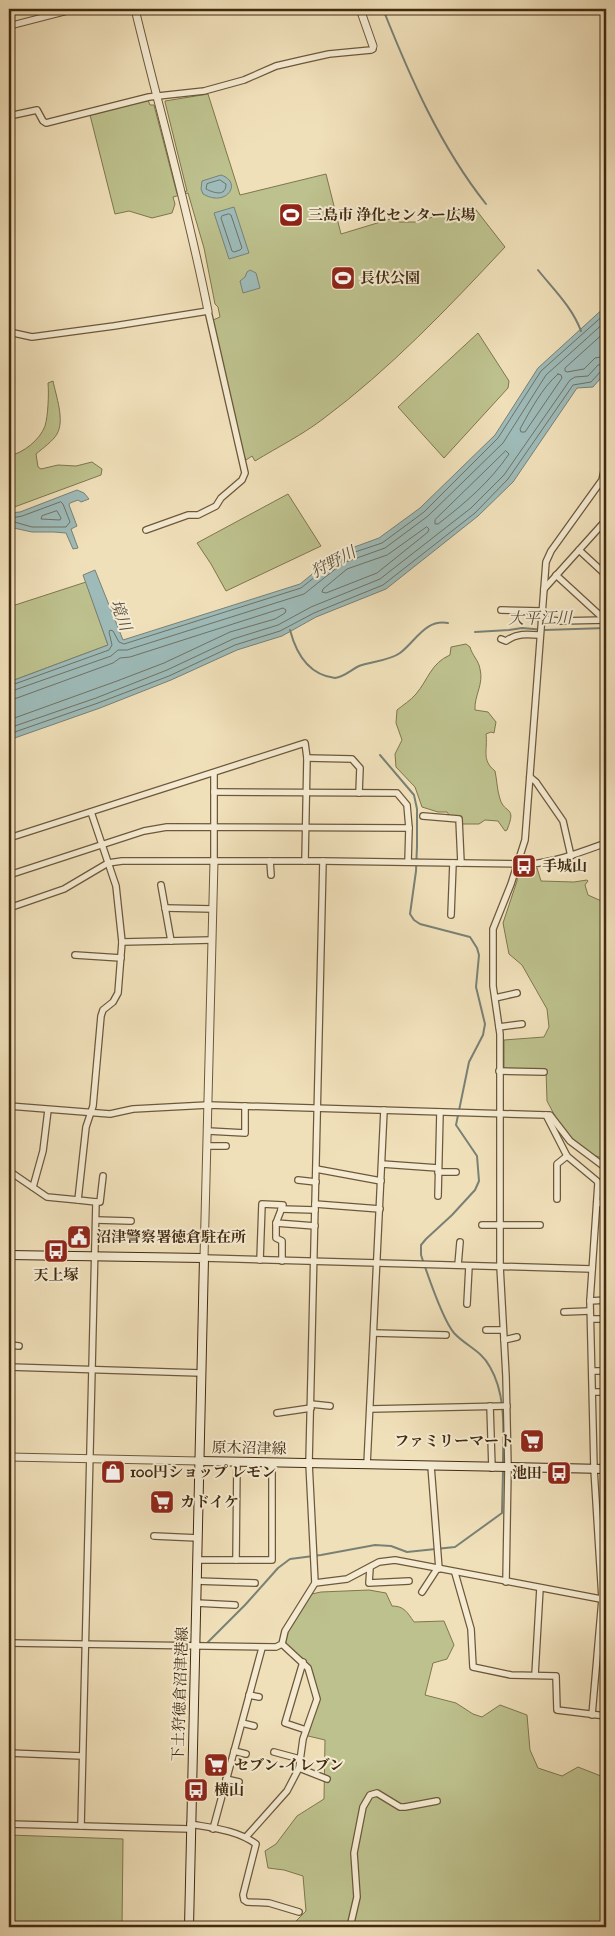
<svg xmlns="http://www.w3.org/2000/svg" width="615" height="1936" font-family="'IM FELL Great Primer','Noto Serif JP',serif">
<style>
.green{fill:#bdc18d;stroke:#7f764e}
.water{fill:#9ebbb9;stroke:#798175}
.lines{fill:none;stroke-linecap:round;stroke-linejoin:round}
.shore{stroke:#707264;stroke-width:1}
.stream{stroke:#798175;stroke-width:2}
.minor-casing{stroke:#6d583a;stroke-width:8}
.tertiary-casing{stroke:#6d583a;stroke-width:9}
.secondary-casing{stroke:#412a10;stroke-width:10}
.minor{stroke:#f5ebd2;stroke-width:5.5}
.tertiary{stroke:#f5ebd2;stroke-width:7}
.secondary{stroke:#f5ebd2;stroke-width:8}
.labels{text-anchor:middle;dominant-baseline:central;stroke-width:4;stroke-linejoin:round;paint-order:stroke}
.poi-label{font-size:15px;font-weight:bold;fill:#412a10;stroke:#f5ebd2;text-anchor:start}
.street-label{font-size:15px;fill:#412a10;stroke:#f5ebd2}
.water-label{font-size:16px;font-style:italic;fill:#584e3a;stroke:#f5ebd2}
</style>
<rect width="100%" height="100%" fill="#f0e0ba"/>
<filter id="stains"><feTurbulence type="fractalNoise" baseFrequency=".004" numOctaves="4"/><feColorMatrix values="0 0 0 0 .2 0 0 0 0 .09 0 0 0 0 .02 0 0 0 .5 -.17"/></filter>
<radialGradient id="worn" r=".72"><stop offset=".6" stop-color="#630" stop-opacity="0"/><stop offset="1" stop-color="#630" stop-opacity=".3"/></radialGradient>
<!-- green -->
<g class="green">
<path d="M208,94L240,195L326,174L341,234L397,217L399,222H415L473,206L505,247C448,308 390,369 323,419C302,435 278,447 255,461L252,456L246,460L243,454L213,320L220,317L218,307L215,304L204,248L188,193L173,197L175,204L172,213L152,218L129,211L115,214L90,115L148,100L150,105H154L177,194L187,191L165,102V101Z"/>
<polygon points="478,333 509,381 508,388 444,458 398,407"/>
<path d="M53,381C56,396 65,420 57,434C53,441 43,448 36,454L38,467L41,469L58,465L76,466L92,462L102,469L101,475L9,509V456C23,453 40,440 45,426C48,416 49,394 48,383Z"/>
<polygon points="288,494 321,546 226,591 211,564 197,543"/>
<polygon points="86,582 108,645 9,682 9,607"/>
<path d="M466,644L470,647C472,655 479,661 480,669C484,684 474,696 475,710L488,712L496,722L494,733L491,732L486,734C488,750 481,760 495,771C497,780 497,790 500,799C505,815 517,805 507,830L505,831L498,821L485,820L479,824H462L453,821L447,812H438L422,807L415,787L396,767L395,754L402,740L396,723L397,710C403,705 410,701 416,694C428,680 431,663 450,655L451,647Z"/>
<polygon points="537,868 541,881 574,882 587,880 588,881 585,885 588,895 606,903 606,1159 586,1153 564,1133 547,1101 546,1070 504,1069 504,1040 544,1037 549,1027 547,1009 522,965 509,954 503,923 517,881 518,869"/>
<path d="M369,1590L386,1593L392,1606C404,1606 407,1612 414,1622L444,1621L454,1645L447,1659L433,1663L425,1695L456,1703L473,1714L482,1717L500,1705L527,1715L530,1750L538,1768L562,1776L578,1767L606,1778V1927H258L295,1922L306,1911L303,1876L284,1870L268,1868L265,1851L276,1844L297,1816L324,1799L325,1740L304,1735L319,1697L313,1673L305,1660L282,1644L289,1625L307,1595L321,1592Z"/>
<polygon points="9,1835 123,1839 122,1927 9,1927"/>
</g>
<!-- water -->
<g class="water">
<path d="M221,175C243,182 227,208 203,194L201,189L202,181Z"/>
<polygon points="234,207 249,253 229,259 214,213"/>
<polygon points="250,270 256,273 260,288 243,293 240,281 245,277 247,272"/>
<polygon points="606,306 606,372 593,387 577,388 513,482 478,516 386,589 316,617 282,636 237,650 171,680 100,708 9,740 9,682 108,645 83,575 95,570 123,640 300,584 338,553 379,538 420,508 495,435 538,368"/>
<polygon points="77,490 84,493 89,499 81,502 78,500 70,503 69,505 77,526 71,529 78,548 73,549 66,533 54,532 32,532 9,527 9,513 20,512"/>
</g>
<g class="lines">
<!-- shore -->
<g class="shore">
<path d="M220,180L226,184C226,197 214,193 206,189L207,184Z"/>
<polygon points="229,214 231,215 242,248 240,250 234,252 232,251 221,218 222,216"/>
<polyline points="606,331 565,368 565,371 567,372 584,369 595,358 606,356"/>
<path d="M558,374L561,375L562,378L525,432H521L520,429C530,411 542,388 558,374Z"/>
<path d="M506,451L509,454C490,482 464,504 438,524H435V520Z"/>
<polygon points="61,502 63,504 70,522 66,527 32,527 11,521 12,518 22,516"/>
<polygon points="57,511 61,518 60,520 41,519 42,516"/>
<polygon points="427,527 429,529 428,532 377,573 326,593 322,592 323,589 347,569 387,555"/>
<polyline points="9,686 109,650 112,645 109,632 110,630 113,631 119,642 124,644 301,588 340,557 382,543 424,512 498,438 541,371 606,313"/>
<polyline points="9,692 111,656 118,650 127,650 304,594 343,563 385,548 428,516 503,443 546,375 606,321"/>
<polyline points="9,700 17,698 113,663 120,658 130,657 283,608 286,610 285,613 275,619 230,632 164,663 117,681 9,720"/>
<polyline points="9,728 96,698 167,670 233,639 278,625 311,607 380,579 471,508 504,475 570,380 575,377 588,376 598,365 606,363"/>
<polyline points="9,734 98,703 169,676 235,645 280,631 314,613 383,585 475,513 508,479 573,385 591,382 601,371 606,369"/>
</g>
<!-- stream -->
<g class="stream">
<path d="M383,9C410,77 440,146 486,204"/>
<path d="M538,270C554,290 572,307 581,331"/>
<path d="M290,630C296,653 309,675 335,678C344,677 351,670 359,666C372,661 389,661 400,653C416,641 425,619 448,623"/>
<polyline points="475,632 509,630 522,628 545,630 606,628"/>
<path d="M380,755L414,795L417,809V846L416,871L410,914L414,920L420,924L470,937L477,948L479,955L476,987L485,1024L483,1035L469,1062L456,1125L477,1156L479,1181L475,1190L452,1215L426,1239L421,1245V1255C427,1273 443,1320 454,1333C466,1346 482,1351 490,1367C507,1396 503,1433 503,1465"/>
<polyline points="208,1642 245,1605 278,1568 290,1559 321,1555 375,1545 391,1546 407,1552 455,1547 502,1513 503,1470"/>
</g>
<defs>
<g id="minor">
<polyline points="9,26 75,9"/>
<polyline points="9,116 37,110 43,121 46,123 149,97 204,91 244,80 276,66 302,60 329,54 371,50 373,49 373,46"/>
<polyline points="9,332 32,337 114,326 208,311 245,473 242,480 221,498 216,506 198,515 188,515 146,530"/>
<polyline points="579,550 606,575"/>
<polyline points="556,575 605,620"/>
<polyline points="544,589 606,520"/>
<polyline points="501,610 542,611"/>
<polyline points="541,619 559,621 606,620"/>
<path d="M501,639L506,641C517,633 527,634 540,635"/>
<polyline points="307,758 352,759 360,768 359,793"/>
<polyline points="530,777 536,782 563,821 571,856"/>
<polyline points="423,816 459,819 461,863"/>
<polyline points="9,838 305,743 307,758 305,861"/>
<polyline points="214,861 214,773"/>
<polyline points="270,861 271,875"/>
<polyline points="408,862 409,828"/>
<polyline points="9,875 144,831 167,827 409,828 407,805 397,793 214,792"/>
<polyline points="161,885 171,941"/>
<path d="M9,908L64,889L108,863L122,861H323L529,864C556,862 581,852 606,843"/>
<polyline points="165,908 213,909"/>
<polyline points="451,915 453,863"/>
<polyline points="122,942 212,940"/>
<polyline points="75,955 121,958"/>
<polyline points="495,998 517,993"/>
<polyline points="499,1027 522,1024"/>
<polyline points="499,1071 544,1072"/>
<polyline points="9,1106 110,1114 133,1109 208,1105 546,1115 567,1156 597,1181 598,1183 590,1301 594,1469 602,1599 592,1715"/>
<polyline points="546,1115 550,1115 570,1141 606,1168"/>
<polyline points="208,1131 245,1133 245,1106"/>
<polyline points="207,1146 226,1146"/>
<polyline points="382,1164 438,1168"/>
<polyline points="316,1169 381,1181"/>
<polyline points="9,1171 47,1197 78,1200"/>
<polyline points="438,1172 456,1172"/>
<polyline points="298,1180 316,1182"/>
<polyline points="33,1187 43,1151 48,1110"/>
<polyline points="438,1196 440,1112"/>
<polyline points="557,1199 557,1164 567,1156"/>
<polyline points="95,1202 100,1202 103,1176"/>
<polyline points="597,1202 606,1206"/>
<polyline points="315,1204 380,1209"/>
<polyline points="281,1209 315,1210"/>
<polyline points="96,1220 131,1221"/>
<polyline points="276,1223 315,1226"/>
<polyline points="482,1225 540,1225"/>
<polyline points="204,1258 592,1269"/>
<polyline points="260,1260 262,1204 283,1205 276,1223 276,1238 282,1241 282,1261"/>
<polyline points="458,1265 460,1242"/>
<polyline points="590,1301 606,1300"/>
<polyline points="467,1304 469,1266"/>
<polyline points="564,1312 590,1311"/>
<polyline points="591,1319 606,1319"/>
<polyline points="486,1330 503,1330"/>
<polyline points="374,1333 446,1335"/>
<polyline points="504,1340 517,1337"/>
<polyline points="9,1345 19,1346"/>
<polyline points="9,1367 201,1373"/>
<polyline points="593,1371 606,1371"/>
<polyline points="593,1392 606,1392"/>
<polyline points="311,1404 330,1406"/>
<polyline points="490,1406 492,1468"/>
<polyline points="370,1409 507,1406"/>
<polyline points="277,1413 311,1408"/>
<polyline points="367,1465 384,1110"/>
<polyline points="431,1466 439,1569"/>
<polyline points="154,1536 198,1538"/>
<polyline points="197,1560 272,1560 272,1462"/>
<polyline points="236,1560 237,1462"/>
<polyline points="370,1568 369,1583 409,1581"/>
<polyline points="455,1573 471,1629 473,1667 511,1675 556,1676 557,1710 606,1716"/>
<polyline points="196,1581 255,1583"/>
<polyline points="506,1582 508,1468 506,1376 500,1266 500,1034 493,986 493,929 511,884 525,840 546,562 551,551 602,480 604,471"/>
<polyline points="315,1583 309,1463 323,861"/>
<polyline points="422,1592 437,1569"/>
<polyline points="196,1603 235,1605"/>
<polyline points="9,1643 276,1647 282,1644 285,1631 315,1583 347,1579 379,1562 395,1560 606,1600"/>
<polyline points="303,1662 285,1723 306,1730"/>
<polyline points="535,1675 540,1588"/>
<polyline points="249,1695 259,1697"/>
<polyline points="242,1723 254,1726"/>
<polyline points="234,1751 246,1754"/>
<polyline points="274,1752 300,1759"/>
<polyline points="9,1753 82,1756"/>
<polyline points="299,1768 327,1779"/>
<polyline points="226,1779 239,1782"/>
<polyline points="9,1824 190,1829"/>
<path d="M190,1824C212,1828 237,1830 256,1844L243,1895L244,1900L247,1902L269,1903L299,1912"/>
<polyline points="81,1826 96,1202 78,1200 86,1127 93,1106 101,1016 103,1010 113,1002 118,993 122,942 116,886 91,812"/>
<polyline points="213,1829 262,1648"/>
<polyline points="246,1837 287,1791 299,1768 303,1739 317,1699 308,1668 282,1644"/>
<polyline points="350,1927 357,1897 354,1853 363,1807 370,1795 377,1793 400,1807 405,1807 437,1801"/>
</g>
<g id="tertiary">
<path d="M135,9C159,109 188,209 208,311"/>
<polyline points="360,9 373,46"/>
<polyline points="204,1258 214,861"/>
<polyline points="9,1457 199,1461"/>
</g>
<g id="secondary">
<polyline points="9,1255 204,1258 189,1927"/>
<polyline points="199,1461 606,1469"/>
</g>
</defs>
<!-- minor casing -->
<use href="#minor" class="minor-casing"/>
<!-- tertiary casing -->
<use href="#tertiary" class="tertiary-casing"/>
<!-- secondary casing -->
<use href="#secondary" class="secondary-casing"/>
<!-- minor -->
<use href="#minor" class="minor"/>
<!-- tertiary -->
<use href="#tertiary" class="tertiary"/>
<!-- secondary -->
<use href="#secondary" class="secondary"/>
</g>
<!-- icons -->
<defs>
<symbol id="stadium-square" viewBox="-11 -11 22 22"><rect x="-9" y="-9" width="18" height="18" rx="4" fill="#8f2418" stroke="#f5ebd2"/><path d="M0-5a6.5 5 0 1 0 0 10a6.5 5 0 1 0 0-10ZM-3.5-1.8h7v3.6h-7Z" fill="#fff"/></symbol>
<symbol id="bus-square" viewBox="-11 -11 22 22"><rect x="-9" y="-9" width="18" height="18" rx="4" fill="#8f2418" stroke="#f5ebd2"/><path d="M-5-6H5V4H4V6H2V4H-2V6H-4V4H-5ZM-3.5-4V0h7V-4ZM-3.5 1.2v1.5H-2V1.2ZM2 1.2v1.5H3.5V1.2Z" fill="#fff"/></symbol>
<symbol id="civic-square" viewBox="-11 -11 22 22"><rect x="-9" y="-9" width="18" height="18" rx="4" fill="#8f2418" stroke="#f5ebd2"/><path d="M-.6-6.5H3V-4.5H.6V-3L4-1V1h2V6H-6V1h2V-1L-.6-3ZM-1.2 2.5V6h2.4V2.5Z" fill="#fff"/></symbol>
<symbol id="supermarket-square" viewBox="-11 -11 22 22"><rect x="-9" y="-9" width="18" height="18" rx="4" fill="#8f2418" stroke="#f5ebd2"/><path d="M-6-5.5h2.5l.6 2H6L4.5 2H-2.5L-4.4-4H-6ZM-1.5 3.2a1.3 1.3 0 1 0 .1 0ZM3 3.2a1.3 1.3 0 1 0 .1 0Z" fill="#fff"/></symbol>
<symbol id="shop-square" viewBox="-11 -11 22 22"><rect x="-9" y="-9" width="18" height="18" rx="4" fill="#8f2418" stroke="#f5ebd2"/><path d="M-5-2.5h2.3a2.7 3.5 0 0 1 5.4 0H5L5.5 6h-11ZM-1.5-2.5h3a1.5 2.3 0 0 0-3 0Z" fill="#fff"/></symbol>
</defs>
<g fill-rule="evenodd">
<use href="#stadium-square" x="277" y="201" width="28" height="28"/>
<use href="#stadium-square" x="329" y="264" width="28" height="28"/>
<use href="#bus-square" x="510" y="852" width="28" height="28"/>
<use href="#civic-square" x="65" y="1223" width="28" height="28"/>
<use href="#bus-square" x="42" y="1237" width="28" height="28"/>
<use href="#supermarket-square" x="518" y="1427" width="28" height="28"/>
<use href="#shop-square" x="99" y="1458" width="28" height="28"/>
<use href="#bus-square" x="545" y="1459" width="28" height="28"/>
<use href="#supermarket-square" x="148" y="1488" width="28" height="28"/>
<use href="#supermarket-square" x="202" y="1751" width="28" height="28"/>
<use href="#bus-square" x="182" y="1776" width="28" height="28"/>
</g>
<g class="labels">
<!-- poi labels -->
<g class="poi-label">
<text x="308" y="215">三島市 浄化センター広場</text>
<text x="360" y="278">長伏公園</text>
<text x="542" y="866">手城山</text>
<text x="96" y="1237">沼津警察署徳倉駐在所</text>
<text x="56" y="1275" text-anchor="middle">天上塚</text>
<text x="514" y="1441" text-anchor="end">ファミリーマート</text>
<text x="130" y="1472">100円ショップ レモン</text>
<text x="542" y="1473" text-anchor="end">池田</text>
<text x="180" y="1502">カドイケ</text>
<text x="234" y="1765">セブン-イレブン</text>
<text x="214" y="1790">横山</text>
</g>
<!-- street labels -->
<g class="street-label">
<text transform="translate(249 1448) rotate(1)">原木沼津線</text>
<text transform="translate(180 1694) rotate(-88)">下土狩徳倉沼津港線</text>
</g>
<!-- water labels -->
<g class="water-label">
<text transform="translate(333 562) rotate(-28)">狩野川</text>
<text transform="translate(121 615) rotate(69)">境川</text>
<text transform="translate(540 618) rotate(-1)">大平江川</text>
</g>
</g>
<!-- margin -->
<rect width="615" height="1936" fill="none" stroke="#f0e0ba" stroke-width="30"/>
<rect x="10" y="10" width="595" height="1916" fill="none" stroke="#412a10" stroke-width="2.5"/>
<rect x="15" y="15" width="585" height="1906" fill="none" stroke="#412a10"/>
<rect width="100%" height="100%" filter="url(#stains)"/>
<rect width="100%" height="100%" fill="url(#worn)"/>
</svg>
